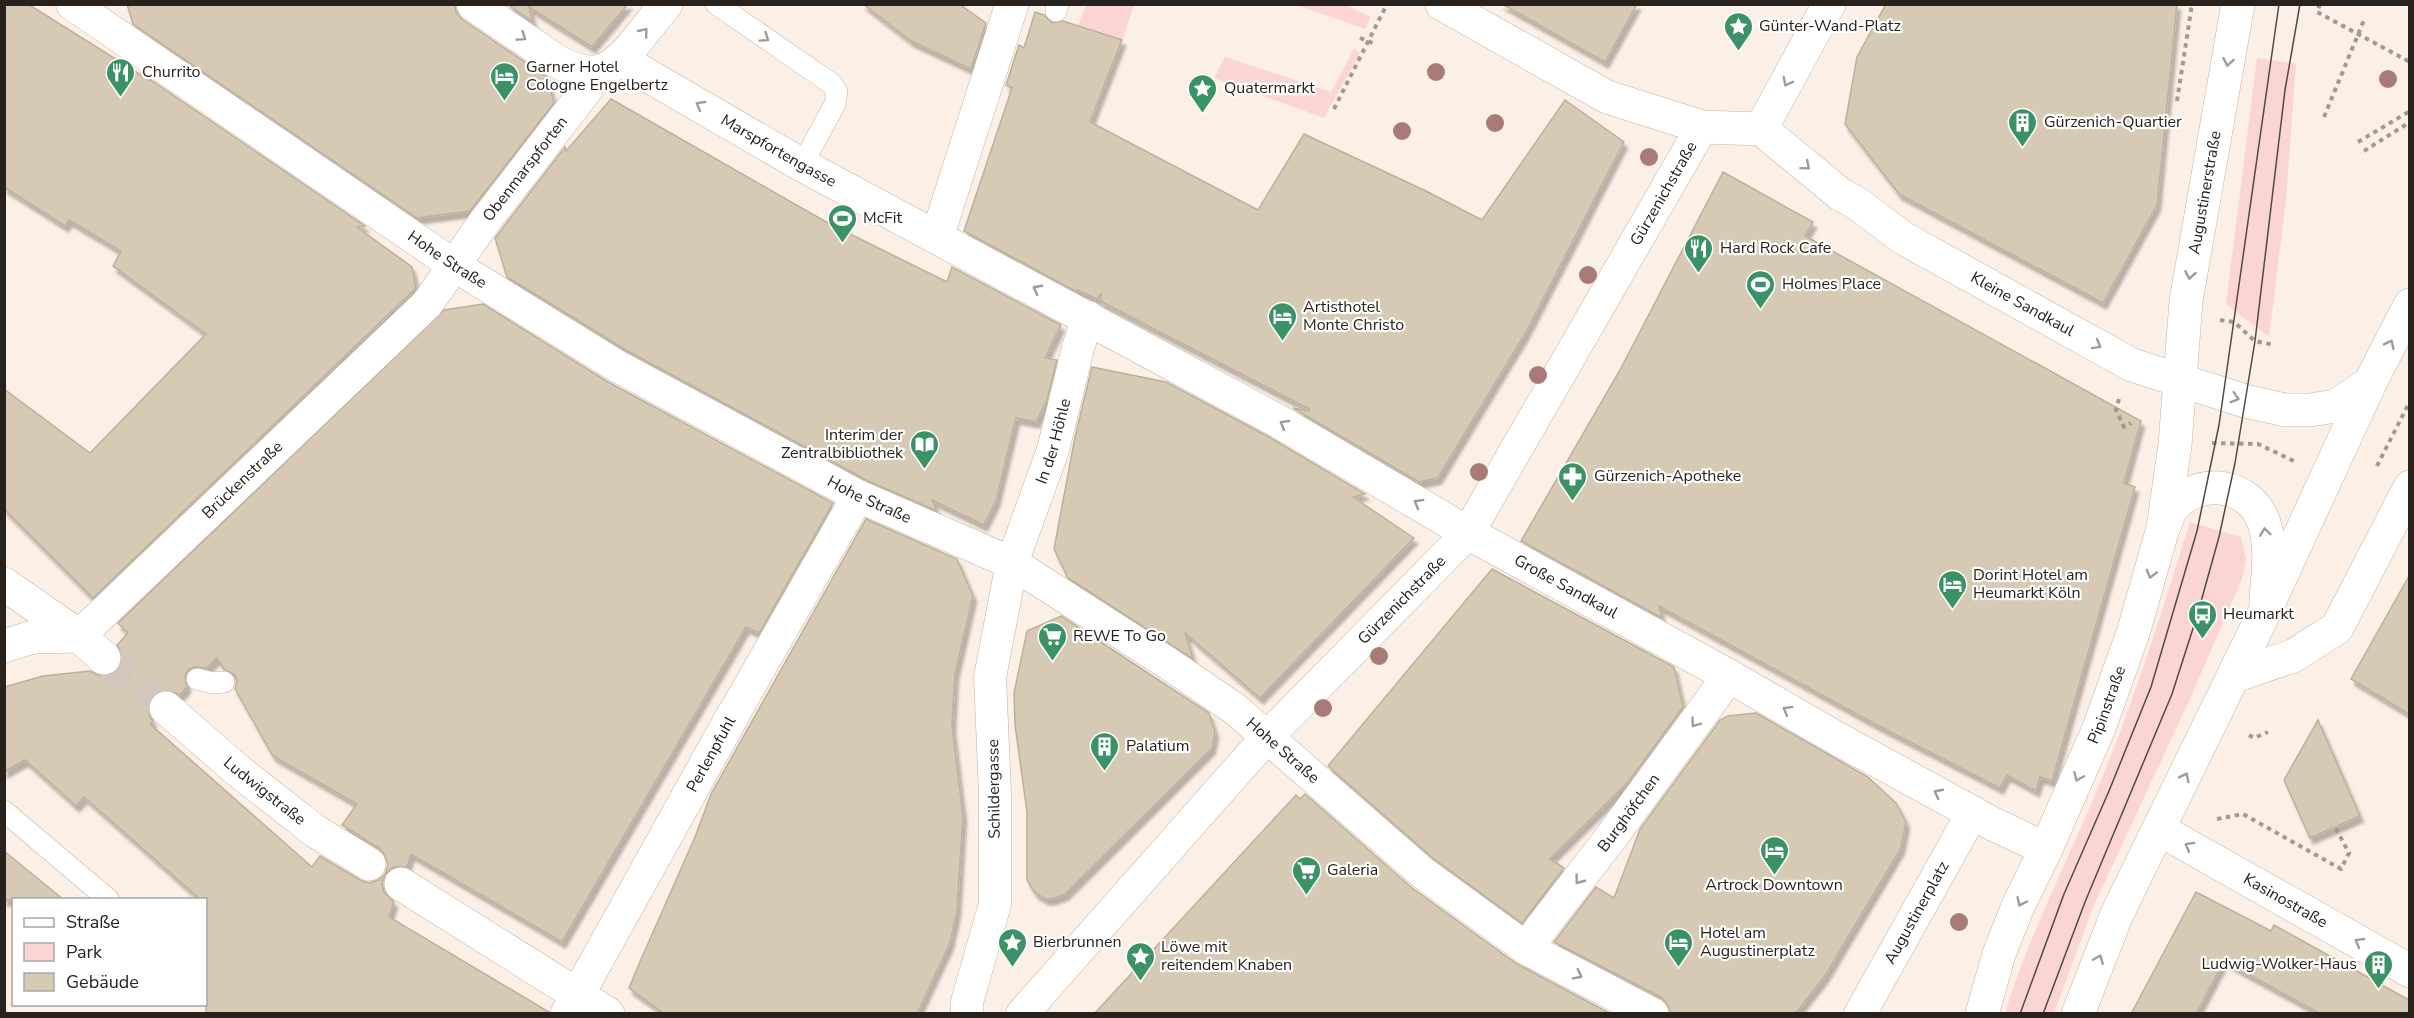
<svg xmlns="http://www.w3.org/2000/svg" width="2414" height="1018" font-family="'Nunito Sans',sans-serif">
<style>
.green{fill:#fbd5d3}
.building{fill:#d7cab4;stroke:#bdb09b;stroke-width:1.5;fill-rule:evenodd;filter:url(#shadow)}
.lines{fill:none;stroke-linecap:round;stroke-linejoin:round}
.minor-tunnel{stroke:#d2c6bd;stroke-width:33;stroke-dasharray:33 16;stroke-linecap:butt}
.service-casing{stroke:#c7b2a2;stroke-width:22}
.pedestrian-casing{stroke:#c7b2a2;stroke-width:33}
.minor-casing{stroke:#c7b2a2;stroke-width:34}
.secondary-casing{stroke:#c7b2a2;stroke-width:34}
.path{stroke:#a49991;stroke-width:4;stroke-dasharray:4.5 4.5;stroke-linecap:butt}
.service{stroke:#fff;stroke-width:21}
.pedestrian{stroke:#fff;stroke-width:32}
.minor{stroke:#fff;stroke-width:33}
.secondary{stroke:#fff;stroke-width:33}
.tram{stroke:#524942;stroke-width:1.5}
.tree{fill:#a87b78}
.oneway{stroke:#9f9b98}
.labels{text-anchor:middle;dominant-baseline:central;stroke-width:4.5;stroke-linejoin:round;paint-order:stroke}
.poi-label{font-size:16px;fill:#29211b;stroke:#fff;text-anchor:start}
.street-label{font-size:16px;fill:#29211b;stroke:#fff}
</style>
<defs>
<filter id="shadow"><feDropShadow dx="3.5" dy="6" stdDeviation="1.5" flood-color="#0004"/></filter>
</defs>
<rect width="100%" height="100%" fill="#fcefe5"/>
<!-- green -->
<g class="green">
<polygon points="1086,5 1134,5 1122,40 1078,26"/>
<polygon points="1297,5 1346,5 1371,17 1365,29"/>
<polygon points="1354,49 1360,53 1324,118 1214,78 1225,57 1331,92"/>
<polygon points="2257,58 2296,64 2286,200 2269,337 2226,304"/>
<path d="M2190,522L2241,537L2246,559L2242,579L2189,701L2094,905L2054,1013H2005C2029,935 2068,861 2099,785C2135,699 2162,611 2190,522Z"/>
</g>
<!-- building -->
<g class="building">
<polygon points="4,4 28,4 149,80 148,78 365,226 357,227 412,267 416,288 93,598 4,509 4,389 90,453 206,334 113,266 121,251 69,220 65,226 4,187"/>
<polygon points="127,4 455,4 456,13 462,19 547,77 554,103 470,211 417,218 133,24"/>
<polygon points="507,4 628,4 592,47 529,7 533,22"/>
<polygon points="863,4 959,4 986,23 971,69 911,41"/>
<polygon points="1502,4 1637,4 1605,62"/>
<polygon points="1886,4 2177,4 2157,205 2103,303 1899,194 1845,124 1857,57"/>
<polygon points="1035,12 1044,15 1052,23 1063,21 1122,40 1090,122 1258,210 1304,134 1426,191 1482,220 1565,100 1624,142 1526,332 1438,478 1419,482 1293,408 1309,411 1309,409 1100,301 1101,294 1097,299 1078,290 1077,292 964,231 1012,88 1006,85 1019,45 1024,48"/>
<polygon points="611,99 828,223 947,282 952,267 1061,325 1045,358 1057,360 1047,400 1036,422 1016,418 996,501 984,525 932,500 937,511 866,480 626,350 507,277 495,238 565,147 566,151"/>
<polygon points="1723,172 1813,222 1805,236 2141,421 2124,483 2135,487 2052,781 2040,777 2036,791 2007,775 2000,788 1877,725 1659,606 1662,618 1521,541 1620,370"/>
<path d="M483,304L608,382L833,503L759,633L746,627L562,942L411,854L407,867H393L385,875L382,884L384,892L394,902L389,917L549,1012L548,1014H206V900H201L84,797L76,806L25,760L4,772V687L43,676L90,671L100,676H109L118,671L122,661V653L117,645L128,633L118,623L444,310ZM217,658L224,669L235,675L237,681L235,689L273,756L357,804L342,825L379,848L385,855L388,865L385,874L378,880L369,883L360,880L320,856L312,867L150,724L153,721L148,714V705L152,695L159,691L169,690L180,695L187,687L185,676L188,670L194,667L207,668Z"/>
<polygon points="1092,367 1166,382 1269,437 1365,494 1353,497 1414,538 1260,698 1185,633 1193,659 1068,578 1054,549 1075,437"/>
<polygon points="866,519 957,559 973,596 955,674 952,726 963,816 957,911 950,943 917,1014 665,1014 629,988 639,964 695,837 711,794"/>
<polygon points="1492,569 1674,667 1683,707 1629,781 1550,859 1564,868 1522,923 1434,859 1328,766"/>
<polygon points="2409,576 2409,714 2351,679"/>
<polygon points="1061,616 1209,713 1215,732 1212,748 1065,894 1052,899 1046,899 1035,893 1027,880 1027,812 1015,725 1014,693 1027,631"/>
<polygon points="1756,713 1868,777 1896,803 1906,822 1901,848 1825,976 1795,1014 1671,1014 1668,1005 1661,997 1554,942 1596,887 1614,898 1640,829 1720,720 1728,716"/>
<polygon points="2318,720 2360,816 2310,838 2284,780"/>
<polygon points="1305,794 1411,887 1517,964 1611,1014 1094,1014 1296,795 1300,799"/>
<polygon points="4,851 64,900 4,900"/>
<polygon points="2196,892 2271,931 2274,925 2409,1000 2409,1014 2321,1014 2224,961 2196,1014 2131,1014"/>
</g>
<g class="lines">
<!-- minor-tunnel -->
<polyline class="minor-tunnel" points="104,658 145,689 166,708"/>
<defs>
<g id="service">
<polyline points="716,4 832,84 837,92 835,104 802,165"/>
<polyline points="1056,11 1058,4"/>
<polyline points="197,679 213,683 224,682"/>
<polyline points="4,811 109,900"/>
</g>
<g id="pedestrian">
<path id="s1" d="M72,4L455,266L617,366L858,496L1012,563L1169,664L1235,709L1423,873L1526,948"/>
<path id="s2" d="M79,636L427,304L485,221L587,89L592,73"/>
<polyline points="733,715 858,496"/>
<path id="s3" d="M967,1014V1002L995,904V793L990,677L1012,563L1053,450L1078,348L1088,317"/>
<path id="s4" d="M1022,1014L1267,737L1468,533L1702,127"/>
<path id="s5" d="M1860,1014L1973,812"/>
</g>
<g id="minor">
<path d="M473,4L558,62C593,80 609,74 634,44C644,31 655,18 666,4"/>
<path id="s6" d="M1442,4L1607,97L1702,127L1761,129L1840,194L1858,204L1903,238L2132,365L2245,401L2285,410H2310L2336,406L2370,383"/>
<path id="s7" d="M621,60L802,165L1278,421L1468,533L1729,676L1838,739L1993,824L2046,849"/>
<polyline points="1761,129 1829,4"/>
<polyline points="937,237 1012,4"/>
<polyline points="4,584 79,636 104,658"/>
<polyline points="4,646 33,637 79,636"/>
<polyline points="2234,676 2293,656 2337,628 2410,487"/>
<path id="s8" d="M166,708L236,769L315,831L369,864"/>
<path id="s9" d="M2160,830L2410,971"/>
<polyline points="401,884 608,1014"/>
<path id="s10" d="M567,1014L733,715"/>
<path id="s11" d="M1652,1014L1526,948L1612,836L1729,676"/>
</g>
<g id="secondary">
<path d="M2164,527C2167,520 2169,511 2174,506C2201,476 2251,484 2264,523C2272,546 2268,574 2266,598"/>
<path id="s12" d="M1982,1014L1999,954L2018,906L2046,849L2099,728L2134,630L2163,528L2175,445L2186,301L2238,4"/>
<polyline points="2078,1014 2117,914 2265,611 2370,383 2410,305"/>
</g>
</defs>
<!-- service casing -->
<use href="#service" class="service-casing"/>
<!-- pedestrian casing -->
<use href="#pedestrian" class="pedestrian-casing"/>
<!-- minor casing -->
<use href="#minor" class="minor-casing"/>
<!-- secondary casing -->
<use href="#secondary" class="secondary-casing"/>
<!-- path -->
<g class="path">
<polyline points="2320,4 2317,12 2410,62"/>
<polyline points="1360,38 1375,44"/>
<polyline points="2177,101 2192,4"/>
<polyline points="1334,109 1387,4"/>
<polyline points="2324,117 2364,20"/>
<polyline points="2358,142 2410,111"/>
<polyline points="2364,151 2410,122"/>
<polyline points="2220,320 2234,322 2255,341 2274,345"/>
<polyline points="2119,399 2116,410 2124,427 2131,423"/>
<polyline points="2212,443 2258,444 2294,461"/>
<polyline points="2377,466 2410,401"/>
<polyline points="2249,735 2254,738 2268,732"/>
<polyline points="2217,819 2243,814 2341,869 2349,853 2335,827"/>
</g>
<!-- service -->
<use href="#service" class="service"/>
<!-- pedestrian -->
<use href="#pedestrian" class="pedestrian"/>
<!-- minor -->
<use href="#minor" class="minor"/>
<!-- secondary -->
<use href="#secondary" class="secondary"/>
<!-- tram -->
<g class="tram">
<polyline points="2020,1014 2064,894 2109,791 2151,687 2197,531 2219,425 2279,4"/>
<polyline points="2043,1014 2085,902 2172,694 2197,616 2219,537 2235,463 2255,341 2285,90 2300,4"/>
</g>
</g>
<!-- trees -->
<g class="tree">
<circle cx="1436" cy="72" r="9"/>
<circle cx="2388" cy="79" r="9"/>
<circle cx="1495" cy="123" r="9"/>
<circle cx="1402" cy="131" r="9"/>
<circle cx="1649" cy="157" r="9"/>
<circle cx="1588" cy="275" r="9"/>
<circle cx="1538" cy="375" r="9"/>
<circle cx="1479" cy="472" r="9"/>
<circle cx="1379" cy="656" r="9"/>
<circle cx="1323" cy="708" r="9"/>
<circle cx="1959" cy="922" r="9"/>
</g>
<!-- one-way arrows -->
<defs><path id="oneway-chevron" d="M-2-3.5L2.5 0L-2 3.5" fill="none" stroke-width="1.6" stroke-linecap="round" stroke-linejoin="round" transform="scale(1.5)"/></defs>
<g class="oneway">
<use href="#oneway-chevron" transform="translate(644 32) rotate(-51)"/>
<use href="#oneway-chevron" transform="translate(522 37) rotate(34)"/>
<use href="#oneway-chevron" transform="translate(765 38) rotate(35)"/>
<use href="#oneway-chevron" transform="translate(2228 62) rotate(100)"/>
<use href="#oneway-chevron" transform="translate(1787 82) rotate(118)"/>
<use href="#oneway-chevron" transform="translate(700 105) rotate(-150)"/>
<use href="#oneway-chevron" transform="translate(1806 166) rotate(40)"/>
<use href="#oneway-chevron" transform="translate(2190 275) rotate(100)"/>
<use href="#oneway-chevron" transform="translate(1037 289) rotate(-152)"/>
<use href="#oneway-chevron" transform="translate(2390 344) rotate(-64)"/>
<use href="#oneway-chevron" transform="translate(2097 345) rotate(29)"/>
<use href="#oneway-chevron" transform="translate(2235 398) rotate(17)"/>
<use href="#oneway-chevron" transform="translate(1284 424) rotate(-150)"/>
<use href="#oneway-chevron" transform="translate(1418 503) rotate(-150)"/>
<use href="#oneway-chevron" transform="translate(2265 532) rotate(-98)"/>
<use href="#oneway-chevron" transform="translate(2151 574) rotate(105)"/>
<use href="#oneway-chevron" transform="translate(1787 710) rotate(-150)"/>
<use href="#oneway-chevron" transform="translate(1695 723) rotate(126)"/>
<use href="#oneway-chevron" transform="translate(2078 777) rotate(113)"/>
<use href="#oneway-chevron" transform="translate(2185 777) rotate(-64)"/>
<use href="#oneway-chevron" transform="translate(1938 793) rotate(-152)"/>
<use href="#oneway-chevron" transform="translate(2189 846) rotate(-151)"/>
<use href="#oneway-chevron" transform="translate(1579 880) rotate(127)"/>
<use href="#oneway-chevron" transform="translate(2021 902) rotate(115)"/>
<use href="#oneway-chevron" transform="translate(2359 942) rotate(-150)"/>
<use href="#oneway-chevron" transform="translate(2099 959) rotate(-68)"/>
<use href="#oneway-chevron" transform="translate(1578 975) rotate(27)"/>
</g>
<!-- icons -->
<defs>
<symbol id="sight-pin" viewBox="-11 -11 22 30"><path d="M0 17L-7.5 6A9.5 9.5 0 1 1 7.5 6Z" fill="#3b9267" stroke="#fff"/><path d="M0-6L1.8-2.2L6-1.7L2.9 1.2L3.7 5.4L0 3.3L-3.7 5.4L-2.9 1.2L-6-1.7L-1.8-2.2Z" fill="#fff"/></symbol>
<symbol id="restaurant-pin" viewBox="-11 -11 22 30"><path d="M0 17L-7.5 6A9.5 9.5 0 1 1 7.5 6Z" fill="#3b9267" stroke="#fff"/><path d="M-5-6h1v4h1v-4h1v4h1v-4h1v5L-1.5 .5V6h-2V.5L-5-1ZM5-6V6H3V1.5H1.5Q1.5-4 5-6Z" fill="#fff"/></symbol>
<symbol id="hotel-pin" viewBox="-11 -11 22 30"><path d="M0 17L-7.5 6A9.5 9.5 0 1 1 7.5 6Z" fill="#3b9267" stroke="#fff"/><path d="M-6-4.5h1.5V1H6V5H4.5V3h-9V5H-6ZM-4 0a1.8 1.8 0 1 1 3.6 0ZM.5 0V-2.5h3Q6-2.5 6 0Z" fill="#fff"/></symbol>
<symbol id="building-pin" viewBox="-11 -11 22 30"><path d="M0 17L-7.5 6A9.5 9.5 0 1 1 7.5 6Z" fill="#3b9267" stroke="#fff"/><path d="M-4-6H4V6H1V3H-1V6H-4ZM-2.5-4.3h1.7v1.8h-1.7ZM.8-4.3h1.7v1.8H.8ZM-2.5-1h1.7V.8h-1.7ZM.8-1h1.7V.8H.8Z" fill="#fff"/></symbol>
<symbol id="stadium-pin" viewBox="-11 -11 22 30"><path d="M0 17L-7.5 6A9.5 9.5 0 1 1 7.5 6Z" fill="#3b9267" stroke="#fff"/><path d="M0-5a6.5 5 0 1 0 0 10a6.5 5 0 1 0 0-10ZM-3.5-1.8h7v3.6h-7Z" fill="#fff"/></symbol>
<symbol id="library-pin" viewBox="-11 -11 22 30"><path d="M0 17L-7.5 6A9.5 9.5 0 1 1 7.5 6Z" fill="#3b9267" stroke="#fff"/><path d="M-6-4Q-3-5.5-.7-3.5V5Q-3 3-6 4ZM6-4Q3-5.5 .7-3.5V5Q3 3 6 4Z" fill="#fff"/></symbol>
<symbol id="pharmacy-pin" viewBox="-11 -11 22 30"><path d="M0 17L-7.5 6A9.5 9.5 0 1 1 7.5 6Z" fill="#3b9267" stroke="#fff"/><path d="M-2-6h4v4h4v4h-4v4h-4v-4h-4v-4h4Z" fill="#fff"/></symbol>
<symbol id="bus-pin" viewBox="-11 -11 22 30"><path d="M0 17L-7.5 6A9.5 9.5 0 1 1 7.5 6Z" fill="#3b9267" stroke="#fff"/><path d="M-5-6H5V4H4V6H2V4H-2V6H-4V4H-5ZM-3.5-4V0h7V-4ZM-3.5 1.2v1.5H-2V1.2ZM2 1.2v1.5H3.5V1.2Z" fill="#fff"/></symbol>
<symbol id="supermarket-pin" viewBox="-11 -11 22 30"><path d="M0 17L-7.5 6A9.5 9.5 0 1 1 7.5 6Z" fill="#3b9267" stroke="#fff"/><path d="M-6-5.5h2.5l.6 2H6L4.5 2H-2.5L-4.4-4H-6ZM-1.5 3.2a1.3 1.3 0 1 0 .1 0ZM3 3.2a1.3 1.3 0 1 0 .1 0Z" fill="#fff"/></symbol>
</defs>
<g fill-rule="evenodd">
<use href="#sight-pin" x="1722" y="10" width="33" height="45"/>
<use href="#restaurant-pin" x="104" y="56" width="33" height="45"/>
<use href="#hotel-pin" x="488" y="60" width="33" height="45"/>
<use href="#sight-pin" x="1186" y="72" width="33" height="45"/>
<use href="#building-pin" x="2006" y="106" width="33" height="45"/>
<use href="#stadium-pin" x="826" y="202" width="33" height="45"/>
<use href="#restaurant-pin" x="1682" y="232" width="33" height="45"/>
<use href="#stadium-pin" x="1744" y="268" width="33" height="45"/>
<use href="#hotel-pin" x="1266" y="300" width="33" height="45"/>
<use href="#library-pin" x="908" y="428" width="33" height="45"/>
<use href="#pharmacy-pin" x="1556" y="460" width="33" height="45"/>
<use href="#hotel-pin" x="1936" y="568" width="33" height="45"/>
<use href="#bus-pin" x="2186" y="598" width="33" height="45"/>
<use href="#supermarket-pin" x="1036" y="620" width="33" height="45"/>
<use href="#building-pin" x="1088" y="730" width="33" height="45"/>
<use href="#hotel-pin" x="1758" y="834" width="33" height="45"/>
<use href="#supermarket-pin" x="1290" y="854" width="33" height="45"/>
<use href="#sight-pin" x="996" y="926" width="33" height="45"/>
<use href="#hotel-pin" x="1662" y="926" width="33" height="45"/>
<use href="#sight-pin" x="1124" y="940" width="33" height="45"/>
<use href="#building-pin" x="2362" y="948" width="33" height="45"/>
</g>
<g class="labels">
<!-- poi labels -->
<g class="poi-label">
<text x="1759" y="26">Günter-Wand-Platz</text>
<text x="526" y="67">Garner Hotel<tspan x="526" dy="18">Cologne Engelbertz</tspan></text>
<text x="142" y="72">Churrito</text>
<text x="1224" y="88">Quatermarkt</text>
<text x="2044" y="122">Gürzenich-Quartier</text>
<text x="863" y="218">McFit</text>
<text x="1720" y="248">Hard Rock Cafe</text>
<text x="1782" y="284">Holmes Place</text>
<text x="1303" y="307">Artisthotel<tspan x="1303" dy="18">Monte Christo</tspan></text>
<text x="903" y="435" text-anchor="end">Interim der<tspan x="903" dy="18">Zentralbibliothek</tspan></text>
<text x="1594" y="476">Gürzenich-Apotheke</text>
<text x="1973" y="575">Dorint Hotel am<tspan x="1973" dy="18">Heumarkt Köln</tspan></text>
<text x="2223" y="614">Heumarkt</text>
<text x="1073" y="636">REWE To Go</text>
<text x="1126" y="746">Palatium</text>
<text x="1327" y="870">Galeria</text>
<text x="1774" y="885" text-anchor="middle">Artrock Downtown</text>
<text x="1700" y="933">Hotel am<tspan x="1700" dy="18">Augustinerplatz</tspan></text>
<text x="1033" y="942">Bierbrunnen</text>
<text x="1161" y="947">Löwe mit<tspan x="1161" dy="18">reitendem Knaben</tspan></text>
<text x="2357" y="964" text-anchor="end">Ludwig-Wolker-Haus</text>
</g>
<!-- street labels -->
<g class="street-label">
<text stroke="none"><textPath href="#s7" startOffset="182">Marspfortengasse</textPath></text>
<text stroke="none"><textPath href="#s2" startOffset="648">Obenmarspforten</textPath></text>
<text stroke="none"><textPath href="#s12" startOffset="858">Augustinerstraße</textPath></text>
<text stroke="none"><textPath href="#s4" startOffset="1048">Gürzenichstraße</textPath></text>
<text stroke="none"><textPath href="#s1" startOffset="454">Hohe Straße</textPath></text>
<text stroke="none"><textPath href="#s6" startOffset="664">Kleine Sandkaul</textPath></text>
<text stroke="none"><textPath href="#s3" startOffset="586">In der Höhle</textPath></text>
<text stroke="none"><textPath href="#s2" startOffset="226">Brückenstraße</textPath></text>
<text stroke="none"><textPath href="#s1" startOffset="940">Hohe Straße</textPath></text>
<text stroke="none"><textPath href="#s7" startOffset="1082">Große Sandkaul</textPath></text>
<text stroke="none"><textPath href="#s4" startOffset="562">Gürzenichstraße</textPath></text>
<text stroke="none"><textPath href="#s12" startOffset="334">Pipinstraße</textPath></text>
<text stroke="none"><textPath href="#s1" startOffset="1426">Hohe Straße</textPath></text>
<text stroke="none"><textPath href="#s10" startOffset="297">Perlenpfuhl</textPath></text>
<text transform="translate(994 789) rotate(-91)">Schildergasse</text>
<text stroke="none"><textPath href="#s8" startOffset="129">Ludwigstraße</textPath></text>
<text stroke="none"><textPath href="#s11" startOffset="312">Burghöfchen</textPath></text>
<text stroke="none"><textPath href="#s9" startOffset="144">Kasinostraße</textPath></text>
<text stroke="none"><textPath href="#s5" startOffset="116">Augustinerplatz</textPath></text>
</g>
</g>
<!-- border -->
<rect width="2414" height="1018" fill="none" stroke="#29211b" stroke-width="12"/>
<!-- legend -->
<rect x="12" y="898" width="195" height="108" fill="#ffffff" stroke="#a9a6a4" stroke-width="1.5"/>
<rect x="24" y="918" width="30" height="9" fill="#ffffff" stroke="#a9a6a4" stroke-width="1.5"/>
<text x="66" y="928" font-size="18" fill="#29211b">Straße</text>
<rect x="24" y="943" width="30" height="18" fill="#fbd5d3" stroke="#a9a6a4" stroke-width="1.5"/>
<text x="66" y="958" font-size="18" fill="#29211b">Park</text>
<rect x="24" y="973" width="30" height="18" fill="#d7cab4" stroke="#a9a6a4" stroke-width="1.5"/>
<text x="66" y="988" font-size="18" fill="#29211b">Gebäude</text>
</svg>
